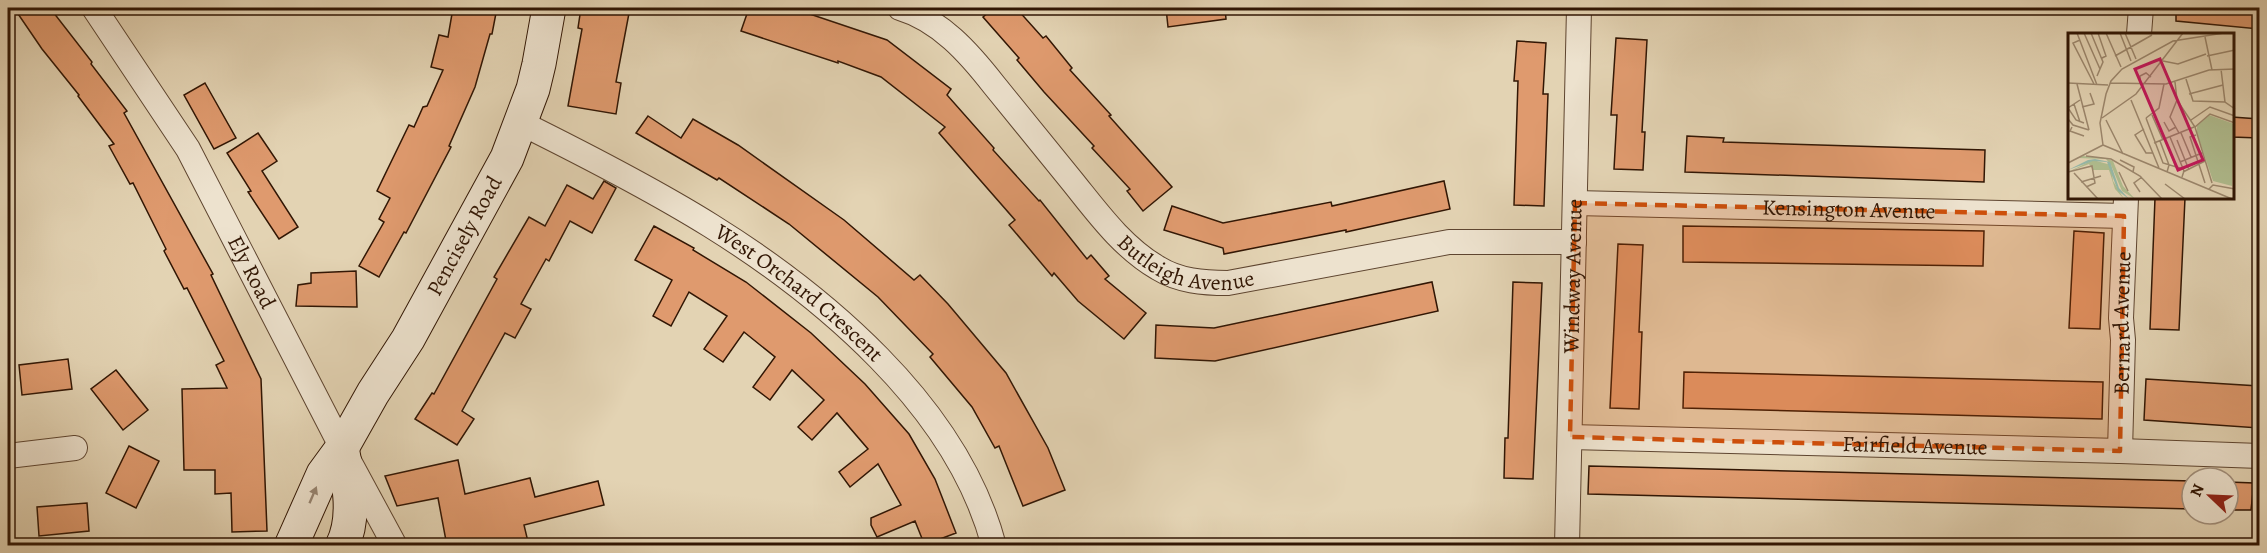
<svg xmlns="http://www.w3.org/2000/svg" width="2267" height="553" font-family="Alegreya,serif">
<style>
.building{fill:#df9a6e;stroke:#311604;stroke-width:1.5}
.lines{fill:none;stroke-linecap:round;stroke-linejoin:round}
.minor-casing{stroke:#5e4530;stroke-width:26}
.secondary-casing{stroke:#311604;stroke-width:35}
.minor{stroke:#ede2ce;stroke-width:24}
.secondary{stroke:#ede2ce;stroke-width:33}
.oneway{fill:#988673}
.marked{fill:#cd4f0b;fill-opacity:0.2;stroke:#cd4f0b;stroke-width:4.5;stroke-dasharray:12 8;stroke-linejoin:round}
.labels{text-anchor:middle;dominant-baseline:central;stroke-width:5;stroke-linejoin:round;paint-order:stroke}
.street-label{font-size:22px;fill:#311604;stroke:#ede2ce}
.inset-road{fill:none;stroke:#9c876d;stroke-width:1.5}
.view{fill:#c2185b;fill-opacity:0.15;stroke:#c2185b;stroke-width:3}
.inset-edge{fill:none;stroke:#311604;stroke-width:3}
</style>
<rect width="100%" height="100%" fill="#e3d3b3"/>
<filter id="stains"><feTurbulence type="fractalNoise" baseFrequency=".00333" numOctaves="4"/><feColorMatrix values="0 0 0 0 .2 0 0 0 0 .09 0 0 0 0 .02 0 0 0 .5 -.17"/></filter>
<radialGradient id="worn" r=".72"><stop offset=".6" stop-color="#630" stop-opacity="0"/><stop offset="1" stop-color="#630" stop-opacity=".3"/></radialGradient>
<!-- building -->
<g class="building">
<polygon points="14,8 50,8 92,62 91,64 127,111 124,113 213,274 211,275 261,379 267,531 232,532 231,493 215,494 215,470 184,470 182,389 227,388 216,365 224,361 187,288 184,289 164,251 166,249 133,183 130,184 109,146 114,144 78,96 79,95 42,49"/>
<polygon points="453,8 497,8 492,34 490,34 475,87 449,146 451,147 406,233 404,232 379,277 359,266 384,222 379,219 390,198 377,191 409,125 414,127 423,107 427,106 443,70 431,67 439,35 448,37"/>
<polygon points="581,8 630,8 616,82 621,83 616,114 568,106 582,29 578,28"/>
<polygon points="749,8 792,8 887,40 951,89 947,95 994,148 993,150 1039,201 1040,200 1087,259 1091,255 1109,276 1105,279 1146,313 1124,339 1078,301 1054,273 1052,276 1026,245 1009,225 1015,220 939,133 945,127 881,77 838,61 838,63 741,31"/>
<polygon points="994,8 1016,8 1043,38 1046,36 1072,68 1070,70 1111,115 1109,116 1172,187 1143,211 1127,191 1130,189 1092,148 1094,146 1044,92 1017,60 1019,58 983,17"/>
<polygon points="1166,8 1225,8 1226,19 1168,27"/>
<polygon points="2176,8 2259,8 2259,29 2176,21"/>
<polygon points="1616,38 1647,40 1642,132 1645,132 1643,170 1614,169 1617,115 1611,115"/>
<polygon points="1517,41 1546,43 1543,94 1548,94 1544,206 1514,205 1518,81 1514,81"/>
<polygon points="205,83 236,138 214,149 184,95"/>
<polygon points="648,116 681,138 693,119 738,145 844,220 914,280 920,275 948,304 1006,373 1048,448 1065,490 1023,506 999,446 995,448 972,407 930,357 933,354 878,297 789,224 719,178 717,180 636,133"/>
<polygon points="2232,117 2259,119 2259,138 2232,137"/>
<polygon points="258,133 277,161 262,171 298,227 279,239 248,192 251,191 227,153"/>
<polygon points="1687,136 1724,138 1723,142 1985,150 1984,182 1685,172"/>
<polygon points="604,181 616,188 592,233 570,221 549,261 546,259 521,304 531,309 515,338 505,333 462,411 474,419 457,445 415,419 432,393 434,394 497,279 494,277 529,217 545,226 567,185 593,199"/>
<polygon points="1444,181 1450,209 1346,232 1346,230 1224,254 1223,248 1164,230 1172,206 1223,223 1331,202 1332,206"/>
<polygon points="2155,198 2185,198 2179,330 2150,329"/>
<polygon points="654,226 694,248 693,250 746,282 811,333 865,384 909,434 935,479 956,533 940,539 941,546 925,546 915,521 877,537 871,525 871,518 901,505 878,464 850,487 839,472 868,449 837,413 812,440 798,427 824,400 792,370 770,400 753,387 775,357 744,332 723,362 704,349 727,316 689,292 671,326 653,316 672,280 635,260"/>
<polygon points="1683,226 1984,231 1983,266 1683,262"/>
<polygon points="2074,231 2104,233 2100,329 2069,328"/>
<polygon points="1618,244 1643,245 1639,332 1642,332 1639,409 1610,408"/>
<polygon points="356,271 357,307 296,306 298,285 311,283 311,273"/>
<polygon points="1432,282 1438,311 1215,361 1155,358 1156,325 1214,328"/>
<polygon points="1513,282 1542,283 1533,479 1504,478 1505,438 1508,438"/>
<polygon points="68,359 72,389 22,395 19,365"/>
<polygon points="116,370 148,410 123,430 91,389"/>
<polygon points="1684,372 2103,382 2102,419 1683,408"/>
<polygon points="2146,379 2259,386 2259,428 2144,420"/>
<polygon points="129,446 159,461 136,508 106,493"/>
<polygon points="458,460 465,494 530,478 535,497 598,481 604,505 524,525 529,546 447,546 438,498 397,506 385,476"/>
<polygon points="1589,466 2192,481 2192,509 1588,494"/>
<polygon points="2228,482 2254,483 2251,510 2228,510"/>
<polygon points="87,503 89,531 39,536 37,507"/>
</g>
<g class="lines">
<defs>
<g id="minor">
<path id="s1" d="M94,8L188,149L342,448L395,546"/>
<path id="s2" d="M900,8C940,20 969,53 994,85C1020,117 1046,149 1072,181C1097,212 1122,247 1158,268C1179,281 1203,283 1228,283L1449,242H1574"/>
<polyline points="2139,34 2141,8"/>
<path id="s3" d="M521,123C652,188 776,253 879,358C931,411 975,474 994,546"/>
<path id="s4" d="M1575,203L2124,216"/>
<path id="s5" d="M1570,437L2120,451L2260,456"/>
<path id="s6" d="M2120,451L2123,340L2121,318L2126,198"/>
<polyline points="8,456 75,448"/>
<path id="s7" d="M1567,546L1579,8"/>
</g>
<g id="secondary">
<path id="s8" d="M291,546L323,474L342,448L373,393L408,339L507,158L533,89L539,64L549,8"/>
<path d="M342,546C357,516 348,479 342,448"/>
</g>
</defs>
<!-- minor casing -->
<use href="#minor" class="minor-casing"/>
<!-- secondary casing -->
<use href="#secondary" class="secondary-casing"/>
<!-- minor -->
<use href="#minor" class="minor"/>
<!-- secondary -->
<use href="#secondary" class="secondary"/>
</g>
<!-- one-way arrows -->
<defs><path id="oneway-solid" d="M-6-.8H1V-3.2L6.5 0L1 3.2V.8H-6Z" transform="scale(1.5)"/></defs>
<use class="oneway" href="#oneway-solid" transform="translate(313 495) rotate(-67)"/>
<!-- marked area -->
<path class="marked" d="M1575,203L2124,216L2120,451L1570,437Z"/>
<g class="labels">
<!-- street labels -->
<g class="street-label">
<text stroke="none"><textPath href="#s4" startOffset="274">Kensington Avenue</textPath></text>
<text stroke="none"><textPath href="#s8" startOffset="356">Pencisely Road</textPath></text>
<text stroke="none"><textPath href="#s2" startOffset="396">Butleigh Avenue</textPath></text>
<text stroke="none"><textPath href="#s1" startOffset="308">Ely Road</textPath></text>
<text stroke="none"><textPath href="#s7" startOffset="270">Windway Avenue</textPath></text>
<text stroke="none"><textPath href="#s3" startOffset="327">West Orchard Crescent</textPath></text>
<text stroke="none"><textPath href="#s6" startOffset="128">Bernard Avenue</textPath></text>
<text stroke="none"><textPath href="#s5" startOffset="345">Fairfield Avenue</textPath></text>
</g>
</g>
<!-- overview -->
<g transform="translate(2068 33)">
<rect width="166" height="166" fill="#e3d3b3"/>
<path d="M141,82L166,91L164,153L145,148L129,100V93ZM15,123L37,125L45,128L55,153L67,166L54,158L43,132L45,148L56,166L47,156L41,137H25L21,131L0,139L25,127L43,132L38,126L9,125Z" fill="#b0bd8f"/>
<path d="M20,127L27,126L42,129L51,155L61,166L50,158L39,129L25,128L0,137Z" fill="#96b9a8"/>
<path class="inset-road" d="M9,0L29,52M16,0L32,36M23,0L35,29L29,43M30,0L38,23L34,25M38,0L53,34M52,0L63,28M57,0L68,26M137,4L144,37M12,7L5,10L26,51M47,23L84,2M139,23L167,17M95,28L110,31L138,21M153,36L157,69L167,76M118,46L125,68L157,69M72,49V43L78,40L83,44M107,49L109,67L102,84L111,100M0,50L40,52M42,50L98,51L141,37L167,36M9,51L21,97M121,61L155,52M12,67L0,75L8,87L16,90M63,67L91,135M109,67L127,94L144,150M6,71L12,89M14,74L26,71L22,60M84,82L95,107M34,85L68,61L115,0M78,85L95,130L115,136M78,85L91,75L96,51M0,86L5,92L21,97M38,87L55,121M123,87L142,74L167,83M96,89L101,98L108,94M4,94L2,98L16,103M127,94L142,81L167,90M76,96L67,102L78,120H85M113,100L123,124M128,102L122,104L137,150M102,104L116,138L114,144M97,106L108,134M109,107L121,137M92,108L101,132L99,139M86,110L126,94M35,112L164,166M18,123L43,126L72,143L94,166M52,127L66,134L65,139M112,129L134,120M0,130L35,112L32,90L38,61L43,48L54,36L105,8L156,0M0,139L24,133L27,150L18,154M51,139L60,158M115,139L137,128M6,140L30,166M13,149L33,143M97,151L117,166M141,156L145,152L167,156M72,159L66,150L74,144"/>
<path class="view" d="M92,26L135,127L110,137L67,36Z"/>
<rect width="166" height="166" class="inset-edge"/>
</g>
<!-- margin -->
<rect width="2267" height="553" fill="none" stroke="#e3d3b3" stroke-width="30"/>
<rect x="9" y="9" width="2249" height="535" fill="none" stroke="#311604" stroke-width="3"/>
<rect x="15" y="15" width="2237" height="523" fill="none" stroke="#311604" stroke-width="1.5"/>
<!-- north arrow -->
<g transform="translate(2210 496) rotate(293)"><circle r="28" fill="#ede2ce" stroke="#a2907d" stroke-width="1.5"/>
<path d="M0-4.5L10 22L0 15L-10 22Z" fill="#8f2418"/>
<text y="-9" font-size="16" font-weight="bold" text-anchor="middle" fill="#311604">N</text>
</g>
<rect width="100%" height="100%" filter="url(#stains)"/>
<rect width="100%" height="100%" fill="url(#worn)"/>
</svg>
